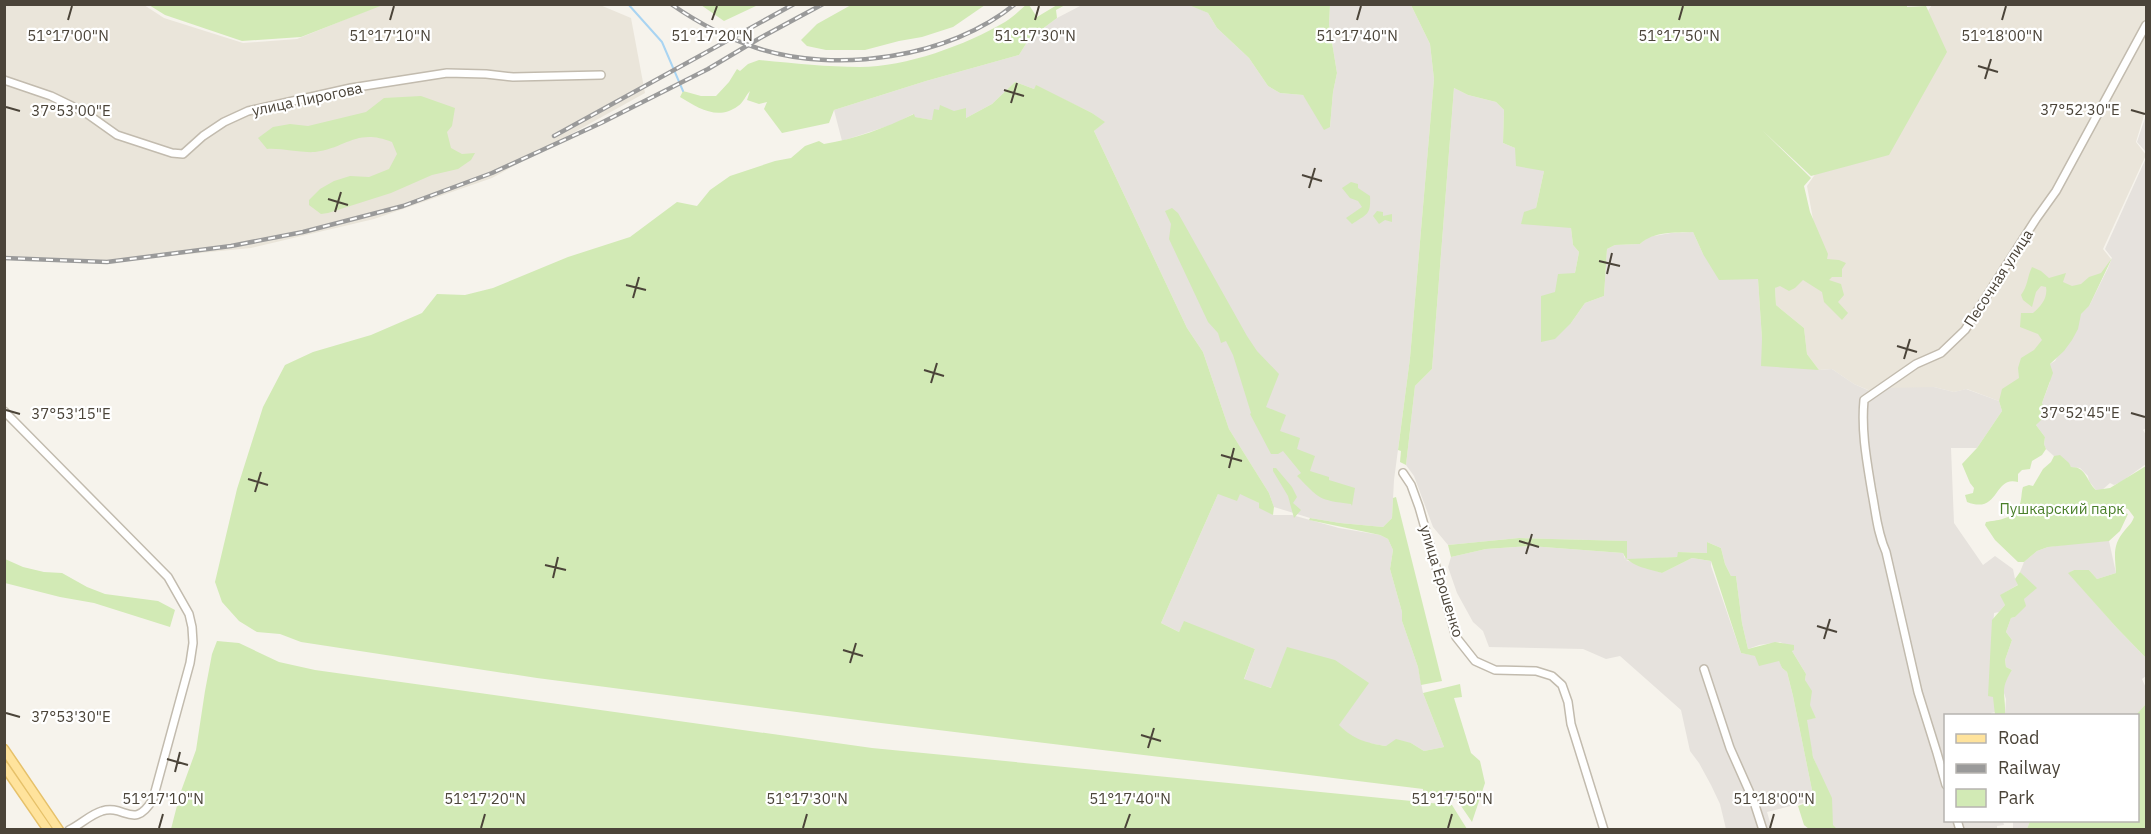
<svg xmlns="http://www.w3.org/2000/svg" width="2151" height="834" font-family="'IBM Plex Sans',sans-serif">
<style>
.residential{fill:#eae5da}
.industrial{fill:#e6e2dd}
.green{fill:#d2eab5}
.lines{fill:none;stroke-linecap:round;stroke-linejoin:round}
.stream{stroke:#a9d4f2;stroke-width:2}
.minor-casing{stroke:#c2bbae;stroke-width:10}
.major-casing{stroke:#e6c16a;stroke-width:11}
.minor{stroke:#fff;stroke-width:7}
.major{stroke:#ffe39c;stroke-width:8}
.rail-casing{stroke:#9a9a9a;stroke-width:4.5}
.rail{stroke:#fff;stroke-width:2;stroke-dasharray:7;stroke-linecap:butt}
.ticks{fill:none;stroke:#4b4439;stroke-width:2}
.labels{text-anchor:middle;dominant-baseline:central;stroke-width:4.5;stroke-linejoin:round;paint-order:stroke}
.street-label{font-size:15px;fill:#4b4439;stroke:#fff}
.park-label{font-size:15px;fill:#4a7f2a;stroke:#fff}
.ticks-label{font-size:15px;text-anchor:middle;fill:#4b4439;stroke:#fff;stroke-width:4.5;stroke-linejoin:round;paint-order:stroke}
</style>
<rect width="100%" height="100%" fill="#f6f3ec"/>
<!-- residential -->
<g class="residential">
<polygon points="5,5 144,5 164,18 243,43 297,39 381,5 600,5 631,18 645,93 492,178 374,219 251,248 99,263 5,259"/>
<polygon points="1932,5 2146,5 2146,109 2136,142 2146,155 2103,249 2111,259 2089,306 1999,401 1967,389 1954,392 1934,387 1880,395 1854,384 1832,369 1819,370 1807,354 1804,328 1776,305 1775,288 1819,253 1807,186"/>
</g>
<!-- industrial -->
<g class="industrial">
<polygon points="1189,4 1208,13 1217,28 1249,58 1268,86 1280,93 1303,95 1330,127 1333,92 1337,73 1329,24 1330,5 1411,5 1430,44 1434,79 1410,358 1394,480 1392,518 1383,527 1340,523 1310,518 1274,507 1269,493 1229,429 1203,352 1187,328 1094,131 1104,122 1092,113 1036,86 1034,89 1015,82 992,104 966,118 954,111 939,110 932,120 914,117 913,114 894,124 842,141 834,110 926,81 1019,55 1029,39 1057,18 1082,5"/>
<polygon points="1454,88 1468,95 1496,102 1504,110 1503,143 1515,148 1544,171 1536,208 1571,228 1573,245 1579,252 1575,273 1571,323 1585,303 1604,296 1607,249 1615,245 1640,244 1648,237 1671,233 1693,232 1703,254 1758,279 1762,339 1819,370 1832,369 1854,384 1879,395 1887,388 1934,387 1954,392 1966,389 1999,401 2002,411 1977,448 1951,448 1954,523 1983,565 1995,556 2013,569 2015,579 2019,584 2001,595 2005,605 1999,612 1994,613 1989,693 1995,696 1996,712 1991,713 1991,715 1946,716 1946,820 2003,821 2004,825 1997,826 1997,830 1837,829 1833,826 1830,797 1813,757 1810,744 1806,719 1816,718 1810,706 1805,680 1806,674 1792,651 1788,646 1780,642 1759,645 1748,649 1742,623 1736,576 1731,576 1725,564 1721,548 1707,542 1707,553 1679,552 1677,557 1626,560 1662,573 1692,558 1711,561 1711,566 1741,653 1779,660 1782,668 1787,672 1793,696 1814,800 1767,812 1772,829 1726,829 1720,804 1711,785 1699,763 1690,751 1681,710 1620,656 1606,659 1583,649 1489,647 1483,631 1473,622 1457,593 1448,567 1451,557 1486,549 1530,546 1623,553 1625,559 1626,541 1519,538 1448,545 1433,527 1414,476 1406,465 1415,386 1432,369"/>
<polygon points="2146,115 2146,152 2137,142"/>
<polygon points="2146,158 2146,428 2143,430 2146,435 2146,464 2121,482 2114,485 2110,483 2102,490 2096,490 2089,481 2088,476 2080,468 2071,467 2060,456 2054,456 2046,449 2044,444 2045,437 2036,425 2040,420 2043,409 2042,403 2050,382 2050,364 2055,361 2080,315 2089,306 2108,268 2112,258 2105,249"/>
<polygon points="1240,493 1259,503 1273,515 1292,515 1339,528 1380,535 1388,539 1393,550 1390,569 1402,612 1402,621 1418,667 1423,693 1444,747 1424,751 1411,743 1386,746 1367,743 1352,737 1338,725 1272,688 1244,680 1255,649 1184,622 1179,632 1161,623 1218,494"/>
<polygon points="2102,540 2109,541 2116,573 2097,579 2089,570 2074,570 2069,573 2116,627 2146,658 2146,676 2142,679 2146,688 2146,704 2136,716 2005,715 2006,699 2003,690 2005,681 2012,670 2006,667 2005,660 2012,640 2006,632 2011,618 2015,617 2025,606 2024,599 2029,582 2020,572 2024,562 2037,551 2048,547"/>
<polygon points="2013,821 2030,821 2027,829 2013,830"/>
</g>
<!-- green -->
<g class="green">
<path d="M1027,4L1029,5L1037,17L1057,5H1065L1056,10L1057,18L1029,39L1019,55L926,81L834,110L829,123L782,133L764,109L767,102L759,104L747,100L750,91C746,95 743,103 738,106C718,121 698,108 680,97L683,91L701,96H716L729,82L737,69L740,71L748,64L759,60C792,63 827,67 860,67C906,67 966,45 1005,22C1013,17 1020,10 1027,4Z"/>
<path d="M1907,4V7L1926,6L1947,52L1889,155L1811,176L1762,130L1811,178L1804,186L1810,212L1828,254L1827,259L1839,260L1846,263L1842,269V277H1832L1829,280L1841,284L1844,295L1838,302L1848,313L1842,320L1824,302L1822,292L1803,280L1795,288L1789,291L1780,286L1775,288L1776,305L1804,328L1807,354L1819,370L1761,366L1762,339L1758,279L1719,280L1703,254L1693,232C1674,233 1654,231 1640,244L1615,245L1607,249L1604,296L1585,303L1571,323L1555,339L1541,342V296L1555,292L1558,274L1575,273L1579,252L1573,245L1571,228L1521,224L1524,212L1536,208L1544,171L1516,166L1515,148L1503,143L1504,110L1496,102L1468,95L1454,88L1432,369L1415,386L1406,465L1400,462L1401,451L1398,450L1410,358L1434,79L1430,44L1411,5Z"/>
<polygon points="149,5 383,5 301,37 242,41 165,15"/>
<polygon points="701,5 758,5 724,21"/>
<polygon points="851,5 851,4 985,5 953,27 922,37 899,41 865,50 826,50 807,46 801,40 817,24"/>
<polygon points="1189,5 1330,5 1329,24 1337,73 1333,92 1330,127 1324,130 1303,95 1280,93 1268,86 1249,58 1217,28 1208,13"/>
<path d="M1015,82L1034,89L1036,85L1092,113L1105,122L1094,131L1187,328L1203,352L1229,429L1269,493L1274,507L1273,515L1259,508V503L1240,494L1237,501L1218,494L1161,623L1179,632L1184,621L1255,649L1244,679L1271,688L1287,647L1335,660L1369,683L1339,725C1353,739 1366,743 1386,746L1396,739L1411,743L1424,751L1444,747L1423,693L1460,684L1462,697L1454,698L1471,753L1480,761L1485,783L1472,822L1457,800L1423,797V789L881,723L537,678L301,642L280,634L257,632L239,621L222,602L215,582L237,489L263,407L285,365L313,352L371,335L422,313L437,294L465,295L493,288L568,257L630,237L677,202L697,206L710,190L730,176L775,161L791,158L805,146L819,141L824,144C855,139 885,128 914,114L915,117L932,120L934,109L939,110L940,105L954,111L966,108V118L992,104Z"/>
<path d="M421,96L455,108L452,126L447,132L451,148L462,154L475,153L471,160L458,169L432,175L391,193L328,213L321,214L309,205V200L320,189L334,181L350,176L369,177L389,169L397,154L392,142C356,128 347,148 315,152C299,153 283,148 267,149L258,138L273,127L290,124L308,126L366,112L384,98Z"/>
<path d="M1351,182L1358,184V188L1370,196C1371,215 1367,214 1352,224L1346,218L1362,207L1358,201L1350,198L1342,188Z"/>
<path d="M1172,208L1178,213L1247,336L1257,351L1279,374L1266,407L1286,415L1280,431L1300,438L1297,449L1315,456L1310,471L1329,477V480L1355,488L1352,506L1351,504C1318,500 1320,499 1297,476L1301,473L1283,451L1278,454H1271L1250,414L1251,413L1233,355L1226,341L1221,343L1218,333L1208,322L1169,239L1171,224L1165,211Z"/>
<polygon points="1377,211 1383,212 1383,216 1392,214 1392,222 1385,220 1379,224 1373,216"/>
<path d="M2112,258L2089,306L2081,314L2078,329L2072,340L2064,351L2050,364L2053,373L2042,403L2047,414L2036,425L2045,437L2044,444L2046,449L2042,455L2032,461L2030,469L2022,470L2018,474V482C1993,475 2000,515 1967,502L1965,495L1973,493L1974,488L1970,483L1962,464L1977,448L2002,411L1999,401L2002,389L2019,378L2018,368L2021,358L2034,350L2042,340L2038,334L2020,327L2021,313H2033C2041,306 2048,298 2046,287L2041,286L2036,292L2032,307L2023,300L2021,295C2028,286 2027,277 2032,267L2041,271L2049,278L2066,273L2063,282L2072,286L2081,284L2089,277L2101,273Z"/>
<path d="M2060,455L2069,463L2071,467C2087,467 2086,481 2096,490L2110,488L2146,466V658L2116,627L2068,573L2074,570H2089L2097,579L2116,573C2115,555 2112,545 2125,530C2129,525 2132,523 2134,517L2128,509L2118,506L2116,509L2128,514L2120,531L2109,541L2048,547L2037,551L2024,562H2018L1995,540L1985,525L1986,522C1997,520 2012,520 2019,506C2022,501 2021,493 2023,487L2029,485L2033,486L2043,469L2051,462L2054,456Z"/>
<polygon points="1273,468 1276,468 1292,487 1297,497 1293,503 1301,510 1294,518 1288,496 1273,471"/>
<polygon points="1396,497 1442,681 1421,685 1418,667 1402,621 1402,612 1390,569 1393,550 1388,539 1380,535 1309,520 1310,518 1340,523 1383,527 1392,518 1393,498"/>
<path d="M1519,538L1627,541V559L1677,557L1678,552L1707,553V542L1721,548L1725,564L1731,576H1736L1742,623L1748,649L1775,642L1794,645V650L1792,651L1806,674L1805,680L1812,691L1810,705L1816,718L1807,720L1813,757L1832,798L1833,825L1837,829H1809L1804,825L1798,806L1814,800L1793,696L1787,672L1782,668L1779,661L1759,666L1755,656L1741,653L1711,561L1692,558L1662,573C1649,569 1628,566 1623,553L1530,546L1486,549L1451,557L1448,545Z"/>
<polygon points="5,559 23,567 44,572 62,573 87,587 105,594 158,601 175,610 170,627 94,603 60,597 5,583"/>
<path d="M2020,572L2037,588L2024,599L2026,606L2015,617L2011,618L2006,632L2012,640L2005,660L2006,667L2012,670C1999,691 2006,693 2005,715H1992H1995L1993,697L1988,696L1992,620L2005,605L2000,595L2018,585L2015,579Z"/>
<polygon points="217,641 239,643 279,662 315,670 872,748 1452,805 1467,829 171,829 180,794 196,750 205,691 212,654"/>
<polygon points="2146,704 2146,829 2027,829 2030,821 2138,820 2138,716 2136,715"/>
</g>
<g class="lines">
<!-- stream -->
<polyline class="stream" points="628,4 662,42 683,91"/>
<defs>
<g id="minor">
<polyline points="4,80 51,96 86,113 117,135 172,153 183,154 203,136 224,122 248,111 351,88 447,73 486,74 513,77 601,75"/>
<path d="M4,411L168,577L189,614L192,627L193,643L190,663L153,799C134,831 125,804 102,811C91,814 80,825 69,830"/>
<polyline points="1403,473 1411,485 1419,507 1456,637 1475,661 1495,670 1536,671 1552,676 1562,685 1568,702 1571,724 1604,830"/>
<polyline points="1704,669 1730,748 1754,802 1763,830"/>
<path d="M1946,785L1937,753L1918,692L1886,552C1877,532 1876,513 1872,493C1867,462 1861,432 1864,400L1916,364L1941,353L1965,330L2036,219L2056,191L2146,25"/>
<polyline points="1957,820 1960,830"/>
</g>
<g id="major">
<polyline points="4,749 59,830"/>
<polyline points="4,766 48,830"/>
</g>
</defs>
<!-- minor casing -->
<use href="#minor" class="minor-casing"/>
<!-- major casing -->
<use href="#major" class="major-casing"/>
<!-- minor -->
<use href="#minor" class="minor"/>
<!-- major -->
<use href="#major" class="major"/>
<defs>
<g id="rail">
<path d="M671,4C697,22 726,38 757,48C836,74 950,58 1015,4"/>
<polyline points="554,136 794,4"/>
<polyline points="4,258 107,262 231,246 303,232 403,206 492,173 601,123 708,69 760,38 823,4"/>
</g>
</defs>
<!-- rail casing -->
<use href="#rail" class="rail-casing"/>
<!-- rail -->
<use href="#rail" class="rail"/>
</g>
<!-- ticks -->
<path class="ticks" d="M68,20L72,6M390,20L394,6M712,20L717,6M1035,20L1039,6M1357,20L1361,6M1679,20L1683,6M2002,20L2006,6M1978,66L1998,72M1985,79L1991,59M1004,90L1024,96M1011,103L1017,83M6,107L20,111M2131,110L2145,114M1302,175L1322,181M1309,188L1315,168M328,199L348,205M335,212L341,192M1599,261L1620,266M1607,274L1612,253M626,285L646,290M633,298L639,277M1897,346L1917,352M1904,359L1910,339M924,370L944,376M931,383L937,363M6,410L20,414M2131,413L2145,417M1221,455L1242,461M1229,468L1234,448M248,479L268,485M255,492L261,472M1519,541L1539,547M1526,554L1532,534M545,565L566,570M553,578L558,557M1817,626L1837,632M1824,639L1830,619M843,650L863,656M850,663L856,643M6,713L20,717M1141,735L1161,741M1148,748L1154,728M167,759L188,765M175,772L180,752M159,828L163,814M481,828L485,814M803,828L807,814M1125,828L1130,814M1448,828L1452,814M1770,828L1774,814"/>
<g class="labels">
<!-- street labels -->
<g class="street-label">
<text transform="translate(307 99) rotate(-12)">улица Пирогова</text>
<text transform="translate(1998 278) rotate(-57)">Песочная улица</text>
<text transform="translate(1442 581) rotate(73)">улица Ерошенко</text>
</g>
<!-- park labels -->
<g class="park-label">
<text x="2062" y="508">Пушкарский парк</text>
</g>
</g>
<g class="ticks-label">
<text x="68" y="41">51°17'00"N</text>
<text x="390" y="41">51°17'10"N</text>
<text x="712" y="41">51°17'20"N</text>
<text x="1035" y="41">51°17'30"N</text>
<text x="1357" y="41">51°17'40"N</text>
<text x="1679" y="41">51°17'50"N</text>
<text x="2002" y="41">51°18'00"N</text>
<text x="2080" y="115">37°52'30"E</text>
<text x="71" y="116">37°53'00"E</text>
<text x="2080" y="418">37°52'45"E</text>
<text x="71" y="419">37°53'15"E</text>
<text x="71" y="722">37°53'30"E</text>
<text x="163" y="804">51°17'10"N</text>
<text x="485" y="804">51°17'20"N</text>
<text x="807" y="804">51°17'30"N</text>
<text x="1130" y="804">51°17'40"N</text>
<text x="1452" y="804">51°17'50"N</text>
<text x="1774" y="804">51°18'00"N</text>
</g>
<!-- border -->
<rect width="2151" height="834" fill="none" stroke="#4b4439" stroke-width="12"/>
<!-- legend -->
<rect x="1944" y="714" width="195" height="108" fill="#ffffff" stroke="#b7b4b0" stroke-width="1.5"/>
<rect x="1956" y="734" width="30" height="9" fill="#ffe39c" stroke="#b7b4b0" stroke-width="1.5"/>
<text x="1998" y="744" font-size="18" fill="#4b4439">Road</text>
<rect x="1956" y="764" width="30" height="9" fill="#9a9a9a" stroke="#b7b4b0" stroke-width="1.5"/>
<text x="1998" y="774" font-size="18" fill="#4b4439">Railway</text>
<rect x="1956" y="789" width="30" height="18" fill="#d2eab5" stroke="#b7b4b0" stroke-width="1.5"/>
<text x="1998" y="804" font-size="18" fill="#4b4439">Park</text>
</svg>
